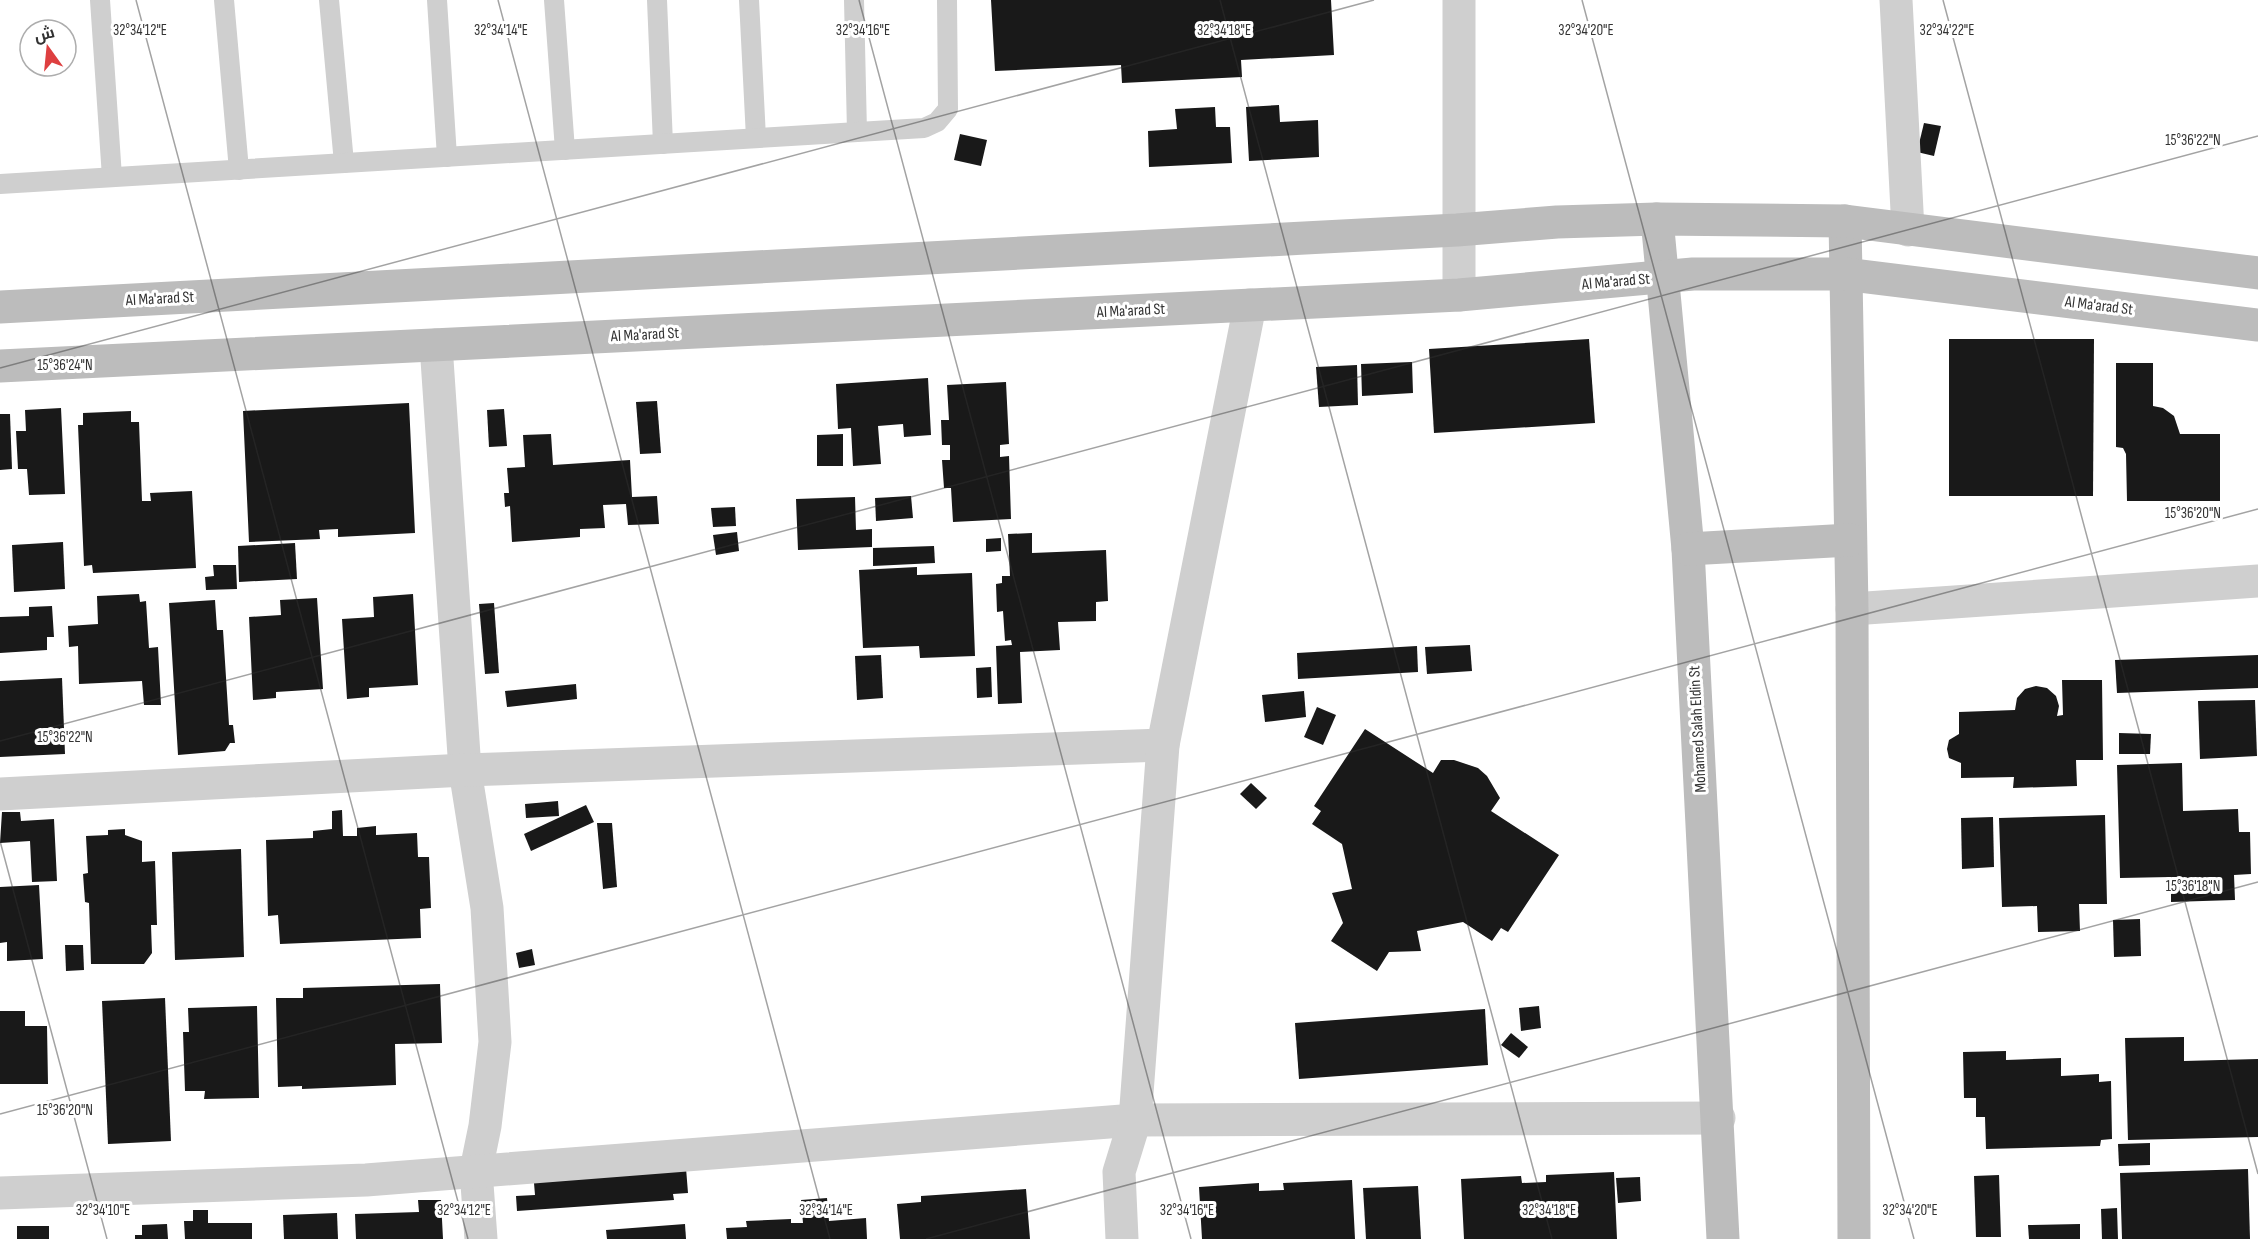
<svg xmlns="http://www.w3.org/2000/svg" width="2258" height="1239" font-family="'Sofia Sans Condensed',Cairo,sans-serif">
<style>
.building{fill:#191919}
.lines{fill:none;stroke-linecap:round;stroke-linejoin:round}
.lane{stroke:#cfcfcf;stroke-width:20}
.street{stroke:#cfcfcf;stroke-width:33}
.secondary{stroke:#bcbcbc;stroke-width:33}
.ticks{fill:none;stroke:#323232;stroke-width:1.5;stroke-opacity:0.45}
.labels{text-anchor:middle;dominant-baseline:central;stroke-width:6;stroke-linejoin:round;paint-order:stroke}
.street-label{font-size:16px;fill:#323232;stroke:#fff}
.ticks-label{font-size:15px;text-anchor:middle;fill:#323232;stroke:#fff;stroke-width:6;stroke-linejoin:round;paint-order:stroke}
</style>
<rect width="100%" height="100%" fill="#fff"/>
<!-- building -->
<g class="building">
<polygon points="991,0 1331,0 1334,55 1241,60 1242,77 1122,83 1121,65 995,71"/>
<polygon points="1279,105 1280,122 1318,120 1319,157 1249,161 1246,107"/>
<polygon points="1215,107 1216,127 1230,127 1232,163 1149,167 1148,131 1177,129 1175,109"/>
<polygon points="1924,123 1941,126 1934,156 1917,152"/>
<polygon points="960,134 987,140 981,166 954,160"/>
<polygon points="1589,339 1595,423 1434,433 1429,349"/>
<polygon points="1949,339 2094,339 2093,496 1949,496"/>
<polygon points="1412,362 1413,393 1362,396 1361,364"/>
<polygon points="2116,363 2153,363 2153,406 2163,408 2174,416 2180,434 2220,434 2220,501 2127,501 2126,454 2123,448 2116,447"/>
<polygon points="1357,365 1358,405 1319,407 1316,367"/>
<polygon points="928,378 931,435 904,437 903,424 878,426 881,464 853,466 851,428 838,429 836,384"/>
<polygon points="1006,382 1009,444 1000,445 1000,457 1009,456 1011,519 953,522 951,488 944,488 942,460 950,460 950,445 942,445 941,420 949,420 947,385"/>
<polygon points="657,401 661,453 640,454 636,402"/>
<polygon points="409,403 415,533 338,537 338,529 319,530 320,539 249,542 243,411"/>
<polygon points="61,408 65,494 29,495 27,469 18,469 16,431 26,431 25,410"/>
<polygon points="504,409 507,446 489,447 487,410"/>
<polygon points="131,411 131,422 139,422 142,501 151,501 150,493 192,491 196,568 93,573 92,565 84,566 78,425 83,425 83,413"/>
<polygon points="0,414 10,414 12,469 0,470"/>
<polygon points="551,434 553,465 630,460 632,497 657,496 659,524 628,525 626,504 603,505 605,528 580,529 580,537 512,542 510,506 505,507 504,493 509,493 507,468 525,467 523,435"/>
<polygon points="843,434 843,466 817,466 817,435"/>
<polygon points="911,496 913,518 876,521 875,498"/>
<polygon points="855,497 856,530 872,529 872,547 798,550 796,499"/>
<polygon points="735,507 736,526 713,527 711,508"/>
<polygon points="737,532 739,551 716,555 713,535"/>
<polygon points="1032,533 1032,553 1106,550 1108,601 1096,602 1096,621 1058,622 1060,650 1020,652 1022,703 998,704 996,646 1012,645 1011,640 1005,641 1003,611 997,612 996,584 1002,583 1002,576 1010,576 1008,534"/>
<polygon points="1001,538 1001,551 986,552 986,539"/>
<polygon points="63,542 65,589 14,592 12,545"/>
<polygon points="295,543 297,579 239,582 238,546"/>
<polygon points="934,546 935,563 873,566 873,548"/>
<polygon points="213,565 236,565 237,589 206,590 205,577 214,576"/>
<polygon points="917,567 917,575 972,573 975,656 920,658 919,646 863,648 859,570"/>
<polygon points="139,594 140,602 146,601 149,648 158,647 161,705 144,705 142,681 79,684 78,646 69,647 68,626 98,624 97,596"/>
<polygon points="413,594 418,685 369,688 369,697 347,699 342,619 374,617 373,597"/>
<polygon points="317,598 323,689 276,692 276,698 253,700 249,617 281,615 280,600"/>
<polygon points="215,600 217,630 223,630 229,725 233,725 235,743 230,743 225,751 178,755 169,603"/>
<polygon points="494,603 499,673 485,674 479,604"/>
<polygon points="52,606 54,637 47,637 47,650 0,653 0,617 29,616 29,607"/>
<polygon points="1470,645 1472,671 1427,674 1425,647"/>
<polygon points="1417,646 1418,672 1298,679 1297,653"/>
<polygon points="881,655 883,698 857,700 855,656"/>
<polygon points="2258,655 2258,688 2117,693 2115,660"/>
<polygon points="991,667 992,697 977,698 976,668"/>
<polygon points="62,678 65,754 0,757 0,681"/>
<polygon points="2062,680 2102,680 2103,760 2076,760 2077,786 2013,788 2014,777 1961,778 1961,763 1949,758 1947,749 1949,740 1959,734 1959,712 2015,710 2017,698 2025,689 2036,686 2047,688 2056,696 2059,706 2057,716 2063,715"/>
<polygon points="576,684 577,699 507,707 505,691"/>
<polygon points="1304,691 1306,717 1265,722 1262,695"/>
<polygon points="2255,700 2257,756 2200,759 2198,701"/>
<polygon points="1317,707 1336,715 1323,745 1304,737"/>
<polygon points="1365,729 1433,773 1441,760 1454,760 1478,768 1487,776 1500,798 1491,811 1559,855 1508,932 1501,928 1492,941 1463,922 1417,931 1421,951 1389,952 1377,971 1331,941 1343,923 1332,893 1352,889 1342,844 1312,824 1321,811 1314,806"/>
<polygon points="2119,733 2151,734 2150,754 2119,754"/>
<polygon points="2182,763 2183,811 2238,809 2239,832 2250,832 2251,874 2234,875 2235,900 2171,902 2171,877 2120,878 2117,765"/>
<polygon points="1251,783 1267,798 1256,809 1240,794"/>
<polygon points="558,801 559,816 526,818 525,804"/>
<polygon points="586,805 594,822 531,851 524,834"/>
<polygon points="342,810 343,836 357,836 357,828 376,826 376,835 417,833 418,857 429,857 431,908 420,909 421,938 280,944 278,915 268,916 266,840 313,838 313,831 332,829 332,811"/>
<polygon points="2,812 20,812 21,821 54,819 57,881 32,882 30,841 0,843"/>
<polygon points="2105,815 2107,904 2079,904 2080,931 2038,932 2037,906 2002,907 1999,818"/>
<polygon points="1993,817 1994,867 1962,869 1961,818"/>
<polygon points="597,823 612,823 617,887 603,889"/>
<polygon points="125,829 125,835 142,841 142,862 155,861 157,925 151,925 152,953 144,964 91,964 89,903 85,902 83,874 88,873 86,836 108,835 108,830"/>
<polygon points="241,849 244,957 175,960 172,852"/>
<polygon points="39,885 43,959 7,961 7,942 0,943 0,887"/>
<polygon points="2140,919 2141,956 2114,957 2113,920"/>
<polygon points="65,945 83,945 84,970 66,971"/>
<polygon points="532,949 535,965 519,968 516,953"/>
<polygon points="440,984 442,1043 395,1044 396,1085 302,1089 302,1086 278,1087 276,998 303,998 303,988"/>
<polygon points="165,998 171,1141 108,1144 102,1001"/>
<polygon points="257,1006 259,1098 204,1099 205,1091 185,1091 183,1032 189,1032 188,1008"/>
<polygon points="1539,1006 1541,1028 1521,1031 1519,1008"/>
<polygon points="1485,1009 1488,1065 1299,1079 1295,1023"/>
<polygon points="0,1011 25,1011 25,1026 47,1026 48,1084 0,1084"/>
<polygon points="1511,1033 1528,1047 1519,1058 1501,1045"/>
<polygon points="2184,1037 2184,1061 2258,1059 2258,1137 2128,1140 2125,1038"/>
<polygon points="2006,1051 2006,1060 2061,1058 2061,1076 2099,1074 2099,1082 2111,1081 2112,1139 2101,1140 2100,1146 1986,1149 1985,1117 1976,1117 1976,1098 1964,1098 1963,1052"/>
<polygon points="2150,1143 2150,1165 2119,1166 2118,1144"/>
<polygon points="686,1168 688,1193 673,1194 674,1200 517,1211 516,1196 535,1195 533,1171"/>
<polygon points="2248,1169 2250,1239 2122,1239 2120,1173"/>
<polygon points="1614,1172 1617,1239 1464,1239 1461,1179 1521,1176 1522,1183 1546,1182 1546,1175"/>
<polygon points="1999,1175 2001,1237 1976,1237 1974,1176"/>
<polygon points="1640,1177 1641,1201 1618,1203 1616,1178"/>
<polygon points="1352,1180 1355,1239 1202,1239 1199,1187 1259,1183 1259,1191 1284,1190 1283,1183"/>
<polygon points="1418,1186 1421,1239 1366,1239 1363,1188"/>
<polygon points="1026,1189 1030,1239 900,1239 897,1204 921,1202 921,1196"/>
<polygon points="827,1198 829,1221 866,1218 867,1239 727,1239 726,1228 747,1227 746,1221 791,1219 791,1223 803,1223 801,1200"/>
<polygon points="418,1200 441,1200 443,1239 356,1239 355,1214 419,1212"/>
<polygon points="2117,1208 2118,1239 2102,1239 2101,1209"/>
<polygon points="193,1210 208,1210 208,1223 252,1223 252,1239 185,1239 184,1221 193,1221"/>
<polygon points="337,1213 338,1239 284,1239 283,1215"/>
<polygon points="167,1224 168,1239 135,1239 135,1235 142,1235 142,1225"/>
<polygon points="685,1224 686,1239 607,1239 606,1230"/>
<polygon points="2080,1224 2080,1239 2029,1239 2028,1225"/>
<rect x="17" y="1226" width="32" height="13"/>
</g>
<g class="lines">
<!-- lane -->
<g class="lane">
<polyline points="100,0 112,177"/>
<polyline points="224,0 239,170"/>
<polyline points="329,0 344,163"/>
<polyline points="437,0 447,157"/>
<polyline points="554,0 565,150"/>
<polyline points="657,0 663,144"/>
<polyline points="749,0 756,138"/>
<polyline points="854,0 857,132"/>
<polyline points="0,184 924,128 937,122 948,109 947,0"/>
</g>
<!-- street -->
<g class="street">
<polyline points="1896,0 1908,230"/>
<polyline points="1459,295 1459,0"/>
<polyline points="436,345 465,770 487,908 495,1042 485,1126 476,1170 481,1239"/>
<polyline points="1852,609 2258,581"/>
<polyline points="0,794 465,770 1163,745"/>
<polyline points="0,1193 366,1180 1135,1120 1719,1118"/>
<polyline points="1122,1239 1119,1172 1135,1120 1163,745 1250,305"/>
</g>
<!-- secondary -->
<g class="secondary">
<polyline points="1657,219 1688,549 1723,1239"/>
<polyline points="1845,221 1852,609 1854,1239"/>
<polyline points="0,307 1457,230 1557,222 1657,219 1845,221 2258,273"/>
<polyline points="0,366 1459,295 1693,274 1844,274 2258,325"/>
<polyline points="1688,549 1850,540"/>
</g>
</g>
<!-- ticks -->
<path class="ticks" d="M136,0L468,1239M498,0L830,1239M859,0L1191,1239M1220,0L1552,1239M1582,0L1914,1239M1943,0L2258,1174M0,368L1374,0M0,741L2258,136M0,841L107,1239M0,1114L2258,509M926,1239L2258,882"/>
<g class="labels">
<!-- street labels -->
<g class="street-label">
<text transform="translate(1616 282) rotate(-5)">Al Ma'arad St</text>
<text transform="translate(160 299) rotate(-3)">Al Ma'arad St</text>
<text transform="translate(2099 306) rotate(7)">Al Ma'arad St</text>
<text transform="translate(1131 311) rotate(-3)">Al Ma'arad St</text>
<text transform="translate(645 335) rotate(-3)">Al Ma'arad St</text>
<text transform="translate(1698 729) rotate(-93)">Mohamed Salah Eldin St</text>
</g>
</g>
<g class="ticks-label">
<text x="140" y="35">32°34'12"E</text>
<text x="501" y="35">32°34'14"E</text>
<text x="863" y="35">32°34'16"E</text>
<text x="1224" y="35">32°34'18"E</text>
<text x="1586" y="35">32°34'20"E</text>
<text x="1947" y="35">32°34'22"E</text>
<text x="2193" y="145">15°36'22"N</text>
<text x="65" y="370">15°36'24"N</text>
<text x="2193" y="518">15°36'20"N</text>
<text x="65" y="742">15°36'22"N</text>
<text x="2193" y="891">15°36'18"N</text>
<text x="65" y="1115">15°36'20"N</text>
<text x="103" y="1215">32°34'10"E</text>
<text x="464" y="1215">32°34'12"E</text>
<text x="826" y="1215">32°34'14"E</text>
<text x="1187" y="1215">32°34'16"E</text>
<text x="1549" y="1215">32°34'18"E</text>
<text x="1910" y="1215">32°34'20"E</text>
</g>
<!-- north arrow -->
<g transform="translate(48 48) rotate(345)"><circle r="28" fill="#ffffff" stroke="#adadad" stroke-width="1.5"/>
<path d="M0-4.5L10 22L0 15L-10 22Z" fill="#de3f40"/>
<text y="-9" font-size="16" font-weight="bold" text-anchor="middle" fill="#323232">ش</text>
</g>
</svg>
